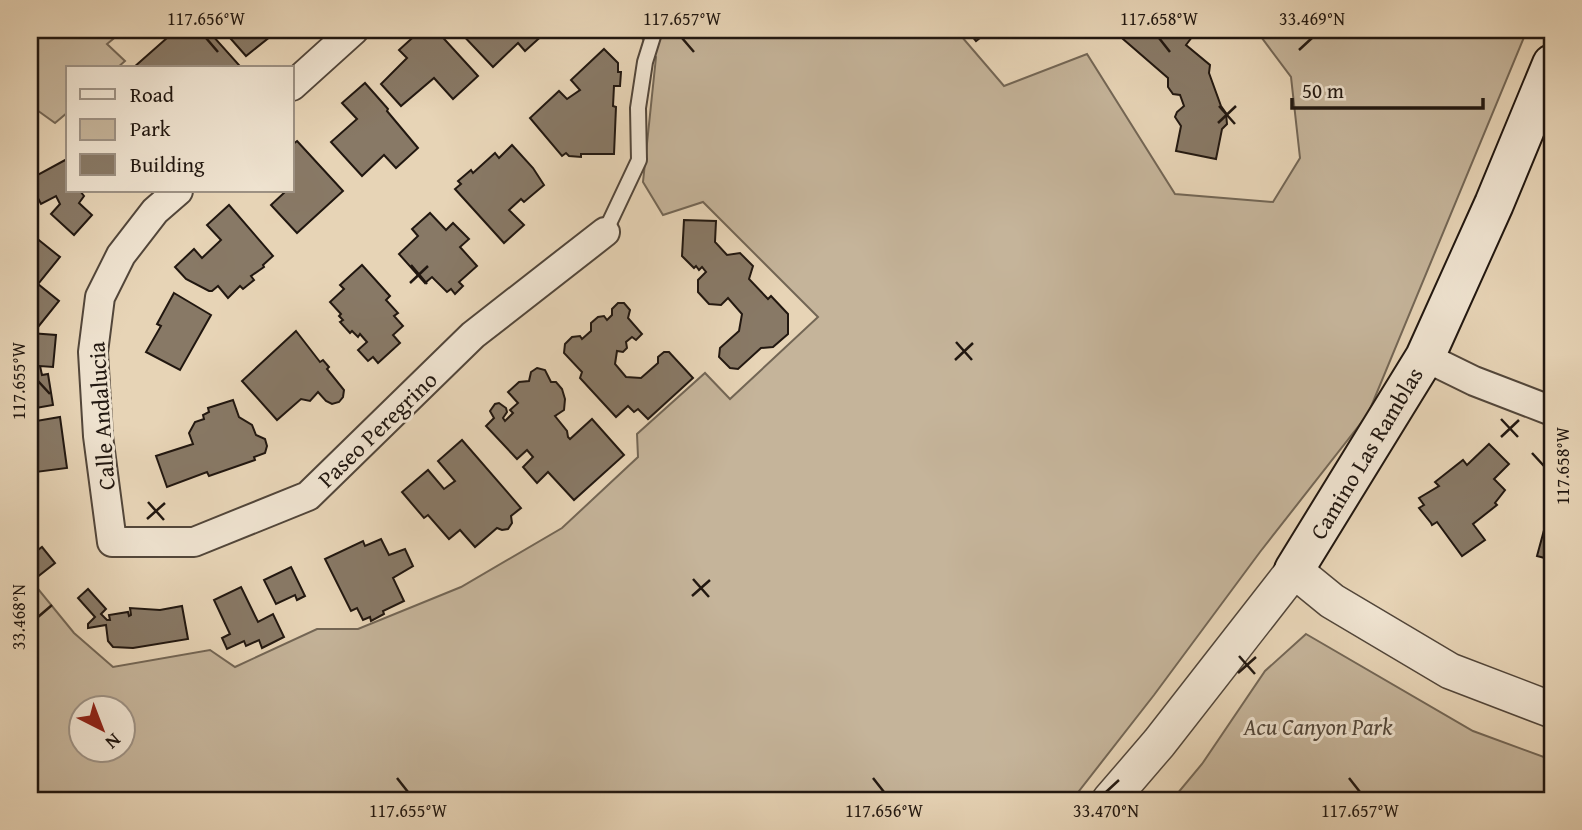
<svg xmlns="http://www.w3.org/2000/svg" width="1582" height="830" font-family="'Gentium Book Plus',serif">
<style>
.green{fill:#c5b49a;stroke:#736655;stroke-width:2;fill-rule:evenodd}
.building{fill:#887966;stroke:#211710;stroke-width:2}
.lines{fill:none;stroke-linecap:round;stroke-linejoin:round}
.service-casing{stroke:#52463a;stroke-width:18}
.minor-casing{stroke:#52463a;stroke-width:32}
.tertiary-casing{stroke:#52463a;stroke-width:38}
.secondary-casing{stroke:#211710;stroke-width:42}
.service{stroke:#efe3d0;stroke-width:14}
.minor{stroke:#efe3d0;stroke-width:28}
.tertiary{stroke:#efe3d0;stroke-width:35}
.secondary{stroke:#efe3d0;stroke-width:38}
.ticks{fill:none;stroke:#211710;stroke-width:2.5}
.labels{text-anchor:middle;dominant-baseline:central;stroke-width:6;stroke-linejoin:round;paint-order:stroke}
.street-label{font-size:23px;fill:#211710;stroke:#efe3d0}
.park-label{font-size:23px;font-style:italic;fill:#524639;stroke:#efe3d0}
.neatline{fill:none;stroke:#211710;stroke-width:2.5}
.ticks-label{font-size:18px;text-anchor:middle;fill:#211710}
</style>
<rect width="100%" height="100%" fill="#e7d4b6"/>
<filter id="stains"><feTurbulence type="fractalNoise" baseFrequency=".00286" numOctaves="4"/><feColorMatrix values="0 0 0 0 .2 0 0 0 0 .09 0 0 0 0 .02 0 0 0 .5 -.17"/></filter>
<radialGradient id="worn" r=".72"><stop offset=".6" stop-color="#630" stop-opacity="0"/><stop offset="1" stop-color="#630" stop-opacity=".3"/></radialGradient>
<!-- green -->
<g class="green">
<polygon points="30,30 124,30 107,44 125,61 117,68 68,68 68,112 55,123 30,105"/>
<path d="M636,30H956L1004,86L1087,54L1175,194L1273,202L1300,158L1291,77L1256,30H1527L1368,414L1260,552L1154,695L1072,800H30V579L74,633L113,667L210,650L235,667L317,629H358L461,587L562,528L638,457L637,434L705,373L730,399L818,317L703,202L663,215L643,182L656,57ZM80,708H122V750H80Z"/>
<polygon points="1306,634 1473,731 1552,760 1552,800 1172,800 1202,764 1265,671"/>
</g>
<!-- building -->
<g class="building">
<polygon points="176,30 202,30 210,38 213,36 239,65 235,68 133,68"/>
<polygon points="223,30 275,30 271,36 246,56"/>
<polygon points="421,30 436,30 478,76 453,99 434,78 401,106 381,84 407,58 399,50"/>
<polygon points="458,30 544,30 546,32 525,51 518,43 493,67"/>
<polygon points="967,30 990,30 976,41"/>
<polygon points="1120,30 1182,30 1192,37 1186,45 1210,65 1209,73 1221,106 1226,113 1227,124 1222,129 1216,159 1176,151 1181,126 1175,117 1177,112 1184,106 1180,95 1173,94 1168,87 1168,78 1123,39 1124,37 1118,32"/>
<polygon points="604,49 618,63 618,72 621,72 620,86 614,86 613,106 616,107 614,154 581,154 581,157 569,156 566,153 562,156 530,118 559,91 567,99 580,90 571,80"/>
<polygon points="365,83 388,109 387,111 418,148 396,168 384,155 362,176 331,142 357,119 342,103"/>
<polygon points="297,141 343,191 297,233 271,205 286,191 292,191 292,145"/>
<polygon points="512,145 533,168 544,185 524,202 521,199 509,210 524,225 504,243 455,189 461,184 458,181 471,170 473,173 495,153 499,158"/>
<polygon points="67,159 68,191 80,191 84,196 79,203 92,215 74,235 51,214 60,204 56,196 41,204 30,183 30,179"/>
<polygon points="229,205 273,256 263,265 264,267 251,276 254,280 243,289 240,286 228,298 218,286 212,291 209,291 186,279 175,267 194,249 202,258 221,240 207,225"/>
<polygon points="430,213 446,230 453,223 469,239 460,247 477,266 459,282 463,286 455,294 451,289 447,292 432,277 425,283 399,254 418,236 412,229"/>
<polygon points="684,220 716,221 715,242 727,255 740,253 753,266 749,279 768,299 771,296 788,314 788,334 773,347 761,348 738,369 730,368 719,357 720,348 739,331 742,314 728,298 721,305 709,304 698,292 698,280 706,272 702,267 699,270 696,266 694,268 682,256"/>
<polygon points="30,233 60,257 38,284 59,301 38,327 30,321"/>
<polygon points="362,265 390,296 386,300 398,313 394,316 403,326 393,335 400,343 378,363 373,357 368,361 358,350 367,342 360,334 358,337 352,331 350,333 340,322 343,320 339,316 341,314 330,302 344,289 340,285"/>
<polygon points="174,293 211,315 180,370 146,352 161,326 157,324"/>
<polygon points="618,303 624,303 630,310 628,318 642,334 636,340 632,337 626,342 627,348 623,352 617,351 615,364 626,377 641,378 658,363 658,357 664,352 669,352 693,378 648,419 638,409 634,412 628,406 616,417 580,378 582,372 564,353 565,344 572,337 580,336 582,339 591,331 591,323 598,317 604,316 607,320 612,315 612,309"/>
<polygon points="296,331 320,362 323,360 329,367 327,369 344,390 343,397 339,402 332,404 326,401 318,392 310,401 301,399 277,420 242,381"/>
<polygon points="30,333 56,335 53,367 40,366 42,375 48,374 53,405 30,409"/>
<polygon points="537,368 545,370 551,382 556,382 562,389 565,399 564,410 555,416 567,431 568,437 570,439 592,419 624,455 574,500 548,472 537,483 523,467 533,457 527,450 517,459 486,426 494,418 490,411 495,404 499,403 506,408 507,412 503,418 505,421 513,413 510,410 518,403 508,392 519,382 529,381 531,372"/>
<polygon points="233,400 239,417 252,425 256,435 265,439 267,446 265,453 254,457 255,460 209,476 207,472 167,487 156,456 193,444 189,433 195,422 204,419 203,415 209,412 208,408"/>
<polygon points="60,417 67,468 36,472 35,468 30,469 30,422"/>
<polygon points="462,440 521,508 511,516 512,523 508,529 502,530 497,528 475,547 460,530 449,539 428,515 424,518 402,492 428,470 444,489 455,481 438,461"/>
<polygon points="1489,444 1509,464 1494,479 1505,490 1495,503 1497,505 1473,524 1485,540 1462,556 1437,522 1432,525 1431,523 1419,508 1424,505 1419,498 1439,486 1435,482 1463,460 1467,465"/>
<polygon points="1550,508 1552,508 1552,560 1537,556"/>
<polygon points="381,539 389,555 405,549 413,566 393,578 404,601 383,611 384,614 371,621 370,617 363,620 357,608 351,611 325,559 363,541 365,546"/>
<polygon points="42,547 55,563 36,578 30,569 30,556"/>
<polygon points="291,567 305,596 297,600 295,595 276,604 264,580"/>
<polygon points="241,587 258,622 273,614 284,637 262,648 259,640 246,646 244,641 227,649 222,638 230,634 214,600"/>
<polygon points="88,589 106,609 101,614 107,620 110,620 109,615 128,612 129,616 131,615 130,608 160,610 182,606 188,639 133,648 113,647 108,641 106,625 88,628 88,624 95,617 78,598"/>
</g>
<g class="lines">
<defs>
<polyline id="service" points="605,232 639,160 638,108 645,62 655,30"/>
<g id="minor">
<polyline points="292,86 354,30"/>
<polyline points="178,191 155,211 121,255 100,297 93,352 98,436 112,542 194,542 308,496 473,335 605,232"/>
<polyline points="1425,357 1474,381 1552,411"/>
</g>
<polyline id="tertiary" points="1110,800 1159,743 1294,570 1332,601 1450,671 1552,710"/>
<polyline id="secondary" points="1294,570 1425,357 1494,204 1552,64"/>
</defs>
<!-- service casing -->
<use href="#service" class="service-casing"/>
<!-- minor casing -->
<use href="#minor" class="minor-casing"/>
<!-- tertiary casing -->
<use href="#tertiary" class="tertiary-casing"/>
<!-- secondary casing -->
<use href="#secondary" class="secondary-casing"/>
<!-- service -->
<use href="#service" class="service"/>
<!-- minor -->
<use href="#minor" class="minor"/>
<!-- tertiary -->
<use href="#tertiary" class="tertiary"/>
<!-- secondary -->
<use href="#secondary" class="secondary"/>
</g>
<!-- ticks -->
<path class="ticks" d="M206,38L218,52M682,38L694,52M1159,38L1170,52M1299,50L1312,38M1219,106L1235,124M1218,123L1236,106M411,265L427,284M410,283L428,266M956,342L972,360M955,360L973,343M38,381L50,394M1501,419L1518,437M1501,437L1519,420M1532,453L1544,466M148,502L164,520M147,519L165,503M693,579L709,597M692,596L710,580M38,617L52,605M1239,656L1255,674M1238,673L1256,657M397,778L408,792M873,778L884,792M1349,778L1360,792M1106,792L1119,780"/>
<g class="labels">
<!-- street labels -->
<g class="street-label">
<text transform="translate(101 416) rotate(-94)">Calle Andalucia</text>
<text transform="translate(377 429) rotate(-44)">Paseo Peregrino</text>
<text transform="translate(1366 453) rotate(-59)">Camino Las Ramblas</text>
</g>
<!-- park labels -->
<g class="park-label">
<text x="1318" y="726">Acu Canyon Park</text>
</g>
</g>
<!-- margin -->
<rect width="1582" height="830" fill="none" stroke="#e7d4b6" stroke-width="77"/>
<!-- legend -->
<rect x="66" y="66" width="228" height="126" fill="#efe3d0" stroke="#9d9183" stroke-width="2"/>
<rect x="80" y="89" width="35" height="10" fill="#efe3d0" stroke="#9d9183" stroke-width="2"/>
<text x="130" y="102" font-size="21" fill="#211710">Road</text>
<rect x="80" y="119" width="35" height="21" fill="#c5b49a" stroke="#9d9183" stroke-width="2"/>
<text x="130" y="136" font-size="21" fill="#211710">Park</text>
<rect x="80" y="154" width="35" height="21" fill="#887966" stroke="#9d9183" stroke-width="2"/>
<text x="130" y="172" font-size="21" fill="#211710">Building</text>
<!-- north arrow -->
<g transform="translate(102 729) rotate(138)"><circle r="33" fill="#efe3d0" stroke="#9d9183" stroke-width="2"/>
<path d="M0-5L12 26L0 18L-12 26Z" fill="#8f2418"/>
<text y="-10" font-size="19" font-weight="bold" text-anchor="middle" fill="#211710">N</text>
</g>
<!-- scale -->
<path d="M1292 98v10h191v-10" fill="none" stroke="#211710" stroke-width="3.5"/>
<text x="1302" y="98" font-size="21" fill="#211710" stroke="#efe3d0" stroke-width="5" paint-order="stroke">50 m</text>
<rect x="38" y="38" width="1506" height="754" class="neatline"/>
<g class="ticks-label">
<text x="206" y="25">117.656°W</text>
<text x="682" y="25">117.657°W</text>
<text x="1159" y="25">117.658°W</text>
<text x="1312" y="25">33.469°N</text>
<text transform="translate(19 381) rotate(-90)" y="6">117.655°W</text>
<text transform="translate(1563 466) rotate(-90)" y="6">117.658°W</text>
<text transform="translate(19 617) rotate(-90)" y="6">33.468°N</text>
<text x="408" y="817">117.655°W</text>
<text x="884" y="817">117.656°W</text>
<text x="1106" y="817">33.470°N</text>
<text x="1360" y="817">117.657°W</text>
</g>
<rect width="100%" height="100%" filter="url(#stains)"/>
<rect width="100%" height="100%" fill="url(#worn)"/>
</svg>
